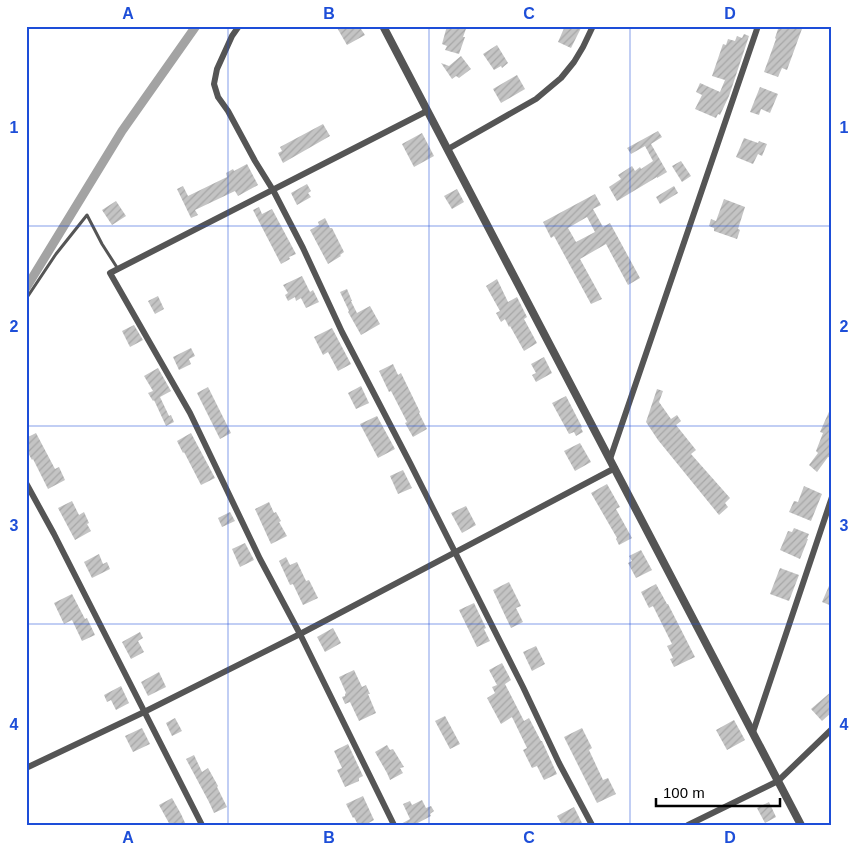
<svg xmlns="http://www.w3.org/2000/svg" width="858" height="851" font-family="Helvetica,sans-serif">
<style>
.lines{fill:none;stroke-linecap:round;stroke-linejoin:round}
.canal{stroke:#a3a3a3;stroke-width:9}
.building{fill:url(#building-hatch);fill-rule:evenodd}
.service{stroke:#555;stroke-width:3}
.minor{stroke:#555;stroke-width:6}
.tertiary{stroke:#555;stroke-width:8}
.grid{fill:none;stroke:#1d4ed8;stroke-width:1;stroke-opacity:0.55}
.neatline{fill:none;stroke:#1d4ed8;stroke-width:2}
.grid-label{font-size:16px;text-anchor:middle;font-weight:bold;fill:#1d4ed8}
</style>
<defs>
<pattern id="building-hatch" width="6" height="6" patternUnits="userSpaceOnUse" patternTransform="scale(1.25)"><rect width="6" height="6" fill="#c4c4c4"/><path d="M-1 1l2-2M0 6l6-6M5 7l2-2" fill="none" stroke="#a7a7a7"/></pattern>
</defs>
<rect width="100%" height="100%" fill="#fff"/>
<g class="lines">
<!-- canal -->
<polyline class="canal" points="26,288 122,131 196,26"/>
</g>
<!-- building -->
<g class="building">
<polygon points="336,26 359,26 365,35 347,45"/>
<polygon points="447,26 467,26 463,37 465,37 459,54 445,50 447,46 442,44"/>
<polygon points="565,26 582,26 571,48 558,42"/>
<polygon points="779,26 803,26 787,70 782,68 778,77 764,72 776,39 775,38"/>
<polygon points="744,34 749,36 729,96 720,115 718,114 716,118 695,109 702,95 696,92 700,83 720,92 725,80 712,76 723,44 726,45 728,39 735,41 737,36 742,38"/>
<polygon points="497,45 508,63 502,68 501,66 494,70 483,54"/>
<polygon points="461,56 471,69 459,78 456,76 452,79 441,63 449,66"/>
<polygon points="517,75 525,89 501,103 493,89"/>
<polygon points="760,87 778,94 770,113 761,109 759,115 750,112"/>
<polygon points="323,124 330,136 283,163 278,153 282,151 280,147"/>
<polygon points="658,131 662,137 651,144 667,172 657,178 657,177 617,201 609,187 621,179 618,175 632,166 635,171 640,167 641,169 653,161 645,146 631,154 627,148"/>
<polygon points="422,133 434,156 414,167 402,144"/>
<polygon points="744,138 758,143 759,141 767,144 762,156 758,154 753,164 736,157"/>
<polygon points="681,161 691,176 682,182 672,166"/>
<polygon points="247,164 258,185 238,196 235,191 195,210 198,215 191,218 177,189 183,186 188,196 227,177 226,173 233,169 234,171"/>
<polygon points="307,184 311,191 308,193 311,197 297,205 291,193"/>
<polygon points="674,186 678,193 660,204 656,197"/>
<polygon points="457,189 464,202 452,209 444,196"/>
<path d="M595,194L601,205L593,209L603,227L610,223L640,278L628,285L606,244L580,259L602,299L591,304L554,236L551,238L543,222ZM587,217L595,232L576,242L568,228Z"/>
<polygon points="724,199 745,207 738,229 740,230 737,239 714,231 714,228 709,226 711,219 716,221"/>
<polygon points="116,201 126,216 112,225 102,210"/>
<polygon points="259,207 262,214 272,209 296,254 289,257 290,259 281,264 253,210"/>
<polygon points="325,218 330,228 332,228 344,252 340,255 341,256 328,264 310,230 319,225 318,222"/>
<polygon points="302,276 310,292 313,290 319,302 306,308 301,298 296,301 295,297 288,301 285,295 288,293 283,285"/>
<polygon points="497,279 508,302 517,297 527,317 524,319 537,343 524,351 510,326 509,327 505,319 501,322 496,313 500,311 486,286"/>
<polygon points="347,289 352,301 351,301 357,313 370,306 380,324 361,335 348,312 349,311 340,292"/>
<polygon points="158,296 164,309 155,314 148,301"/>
<polygon points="134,325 143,340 130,347 122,331"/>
<polygon points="332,328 351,364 338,371 328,352 323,355 314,337"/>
<polygon points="191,348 195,356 189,359 191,364 179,370 173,357"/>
<polygon points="544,357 552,373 536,382 532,375 536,373 531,364"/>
<polygon points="393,364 398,375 401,373 420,412 419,413 427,429 413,437 405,423 407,422 391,391 389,392 379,371"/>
<polygon points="158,368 171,391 160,397 169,416 171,415 174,422 166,426 154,400 153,401 148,393 153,391 144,376"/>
<polygon points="361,386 369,403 356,409 348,393"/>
<polygon points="208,387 231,433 220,439 197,393"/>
<polygon points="657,389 663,391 659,402 671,419 677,415 681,421 676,425 696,450 691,454 730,498 725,503 728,507 719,515 658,440 646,422"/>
<polygon points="566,396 582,427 581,428 583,432 576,436 574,432 569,434 552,403"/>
<polygon points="832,405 832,458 828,457 817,472 809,465 818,453 816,451 823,433 820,432"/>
<polygon points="377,416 395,449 378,458 360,424"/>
<polygon points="36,433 55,469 59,467 65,480 48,489 33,459 32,460 26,449 26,438"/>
<polygon points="191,433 215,478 201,485 184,452 183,453 177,441"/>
<polygon points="580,443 591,462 575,471 564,451"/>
<polygon points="403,470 412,488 398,494 390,476"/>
<polygon points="607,484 620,507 616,509 632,538 619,545 616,539 617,538 591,493"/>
<polygon points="804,486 822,494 811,521 789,512 794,501 798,502"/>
<polygon points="72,501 79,515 84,512 89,523 87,524 91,531 75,540 58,508"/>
<polygon points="269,502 274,513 276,512 281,521 279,522 287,536 271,544 255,509"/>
<polygon points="466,506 476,525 462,533 451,513"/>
<polygon points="230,512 235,521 222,527 218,518"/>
<polygon points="794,528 809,534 807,539 808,539 800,559 780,550 788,531 792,532"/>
<polygon points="245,543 254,560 240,567 232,549"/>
<polygon points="641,550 652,570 636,578 628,563 632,561 629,556"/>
<polygon points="99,554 103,564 107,562 110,569 92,578 84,562"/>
<polygon points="286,557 290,565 297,562 306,581 309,580 318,598 303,605 293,584 290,585 279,561"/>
<polygon points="780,568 799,575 789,601 770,594"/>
<polygon points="832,579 832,606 822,602"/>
<polygon points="509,582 521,606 516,608 523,622 511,628 493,590"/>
<polygon points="656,584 667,604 668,604 695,657 674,667 670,659 673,658 667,646 672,644 653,606 649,608 641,592"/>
<polygon points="72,594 85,619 87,618 95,635 82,641 72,620 64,624 54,603"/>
<polygon points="474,603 486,628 484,629 490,641 477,647 459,610"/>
<polygon points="333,628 341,643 325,652 317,637"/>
<polygon points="140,632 143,638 138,641 144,652 131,659 122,642"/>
<polygon points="536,646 545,664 532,671 523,652"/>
<polygon points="502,663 511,680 505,684 524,721 529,718 541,741 542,741 557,774 544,780 537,766 532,768 523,750 527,748 512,717 501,724 487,698 495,693 492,687 497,685 489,670"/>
<polygon points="354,670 362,687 366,685 370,694 368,694 376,713 359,721 350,702 345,704 342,697 345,696 345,694 346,693 339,677"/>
<polygon points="159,672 166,687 148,696 141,682"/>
<polygon points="121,686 129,703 116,710 111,700 107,702 104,695"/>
<polygon points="832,691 832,712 822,721 811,709"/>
<polygon points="445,716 460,744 450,749 435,721"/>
<polygon points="175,718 182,731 172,736 166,723"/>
<polygon points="734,720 745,740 727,750 716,730"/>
<polygon points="142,728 150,744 133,752 125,736"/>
<polygon points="582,728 592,748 589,750 603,780 608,778 616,794 597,803 564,737"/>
<polygon points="348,744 363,776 359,778 359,781 345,787 337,770 342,768 334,751"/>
<polygon points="387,745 390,750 393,749 404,767 400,768 403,773 390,780 387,773 375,752"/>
<polygon points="194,755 202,772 208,768 218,786 217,787 227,807 214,813 209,802 186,759"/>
<polygon points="363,796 374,820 365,825 358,825 354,817 353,818 346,804"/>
<polygon points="172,798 181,814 186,825 170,825 159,805"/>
<polygon points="422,800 426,808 431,806 434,811 430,814 431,816 414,825 399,825 410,819 403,804 410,801 412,805"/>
<polygon points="769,802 776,817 765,823 757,808"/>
<polygon points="574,807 583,825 562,825 557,816"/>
</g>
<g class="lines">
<!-- service -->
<polyline class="service" points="26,299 56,254 87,215 102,244 118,269"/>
<!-- minor -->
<g class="minor">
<polyline points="239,26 232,36 217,69 214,84 218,97 228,111 255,161 273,190 303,248 342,332 410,463 523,687 559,763 592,825"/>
<polyline points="448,149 536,99 561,78 574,62 583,47 593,26"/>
<polyline points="610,459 758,26"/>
<polyline points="26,483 54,534 202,825"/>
<polyline points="753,732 832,497"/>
<polyline points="26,768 140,714 300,634 615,468"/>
<polyline points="394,825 300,634 260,559 190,413 110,273 427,111"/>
<polyline points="688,825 778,781 832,729"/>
</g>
<!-- tertiary -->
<polyline class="tertiary" points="383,26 801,825"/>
</g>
<!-- grid -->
<path class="grid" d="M228,26V825M429,26V825M630,26V825M26,226H832M26,426H832M26,624H832"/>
<!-- border -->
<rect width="858" height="851" fill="none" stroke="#ffffff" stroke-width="55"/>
<!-- scale -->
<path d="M656 798v8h124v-8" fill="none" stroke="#000000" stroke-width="2.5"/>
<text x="663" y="798" font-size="15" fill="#000000" stroke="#ffffff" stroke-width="4" paint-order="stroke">100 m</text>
<rect x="28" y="28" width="802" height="796" class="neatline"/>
<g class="grid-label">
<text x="128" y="19">A</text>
<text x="329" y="19">B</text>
<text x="529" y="19">C</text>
<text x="730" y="19">D</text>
<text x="14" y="133">1</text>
<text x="844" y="133">1</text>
<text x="14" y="332">2</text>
<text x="844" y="332">2</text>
<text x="14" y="531">3</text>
<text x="844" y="531">3</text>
<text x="14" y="730">4</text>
<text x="844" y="730">4</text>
<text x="128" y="843">A</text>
<text x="329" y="843">B</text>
<text x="529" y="843">C</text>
<text x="730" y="843">D</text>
</g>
</svg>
